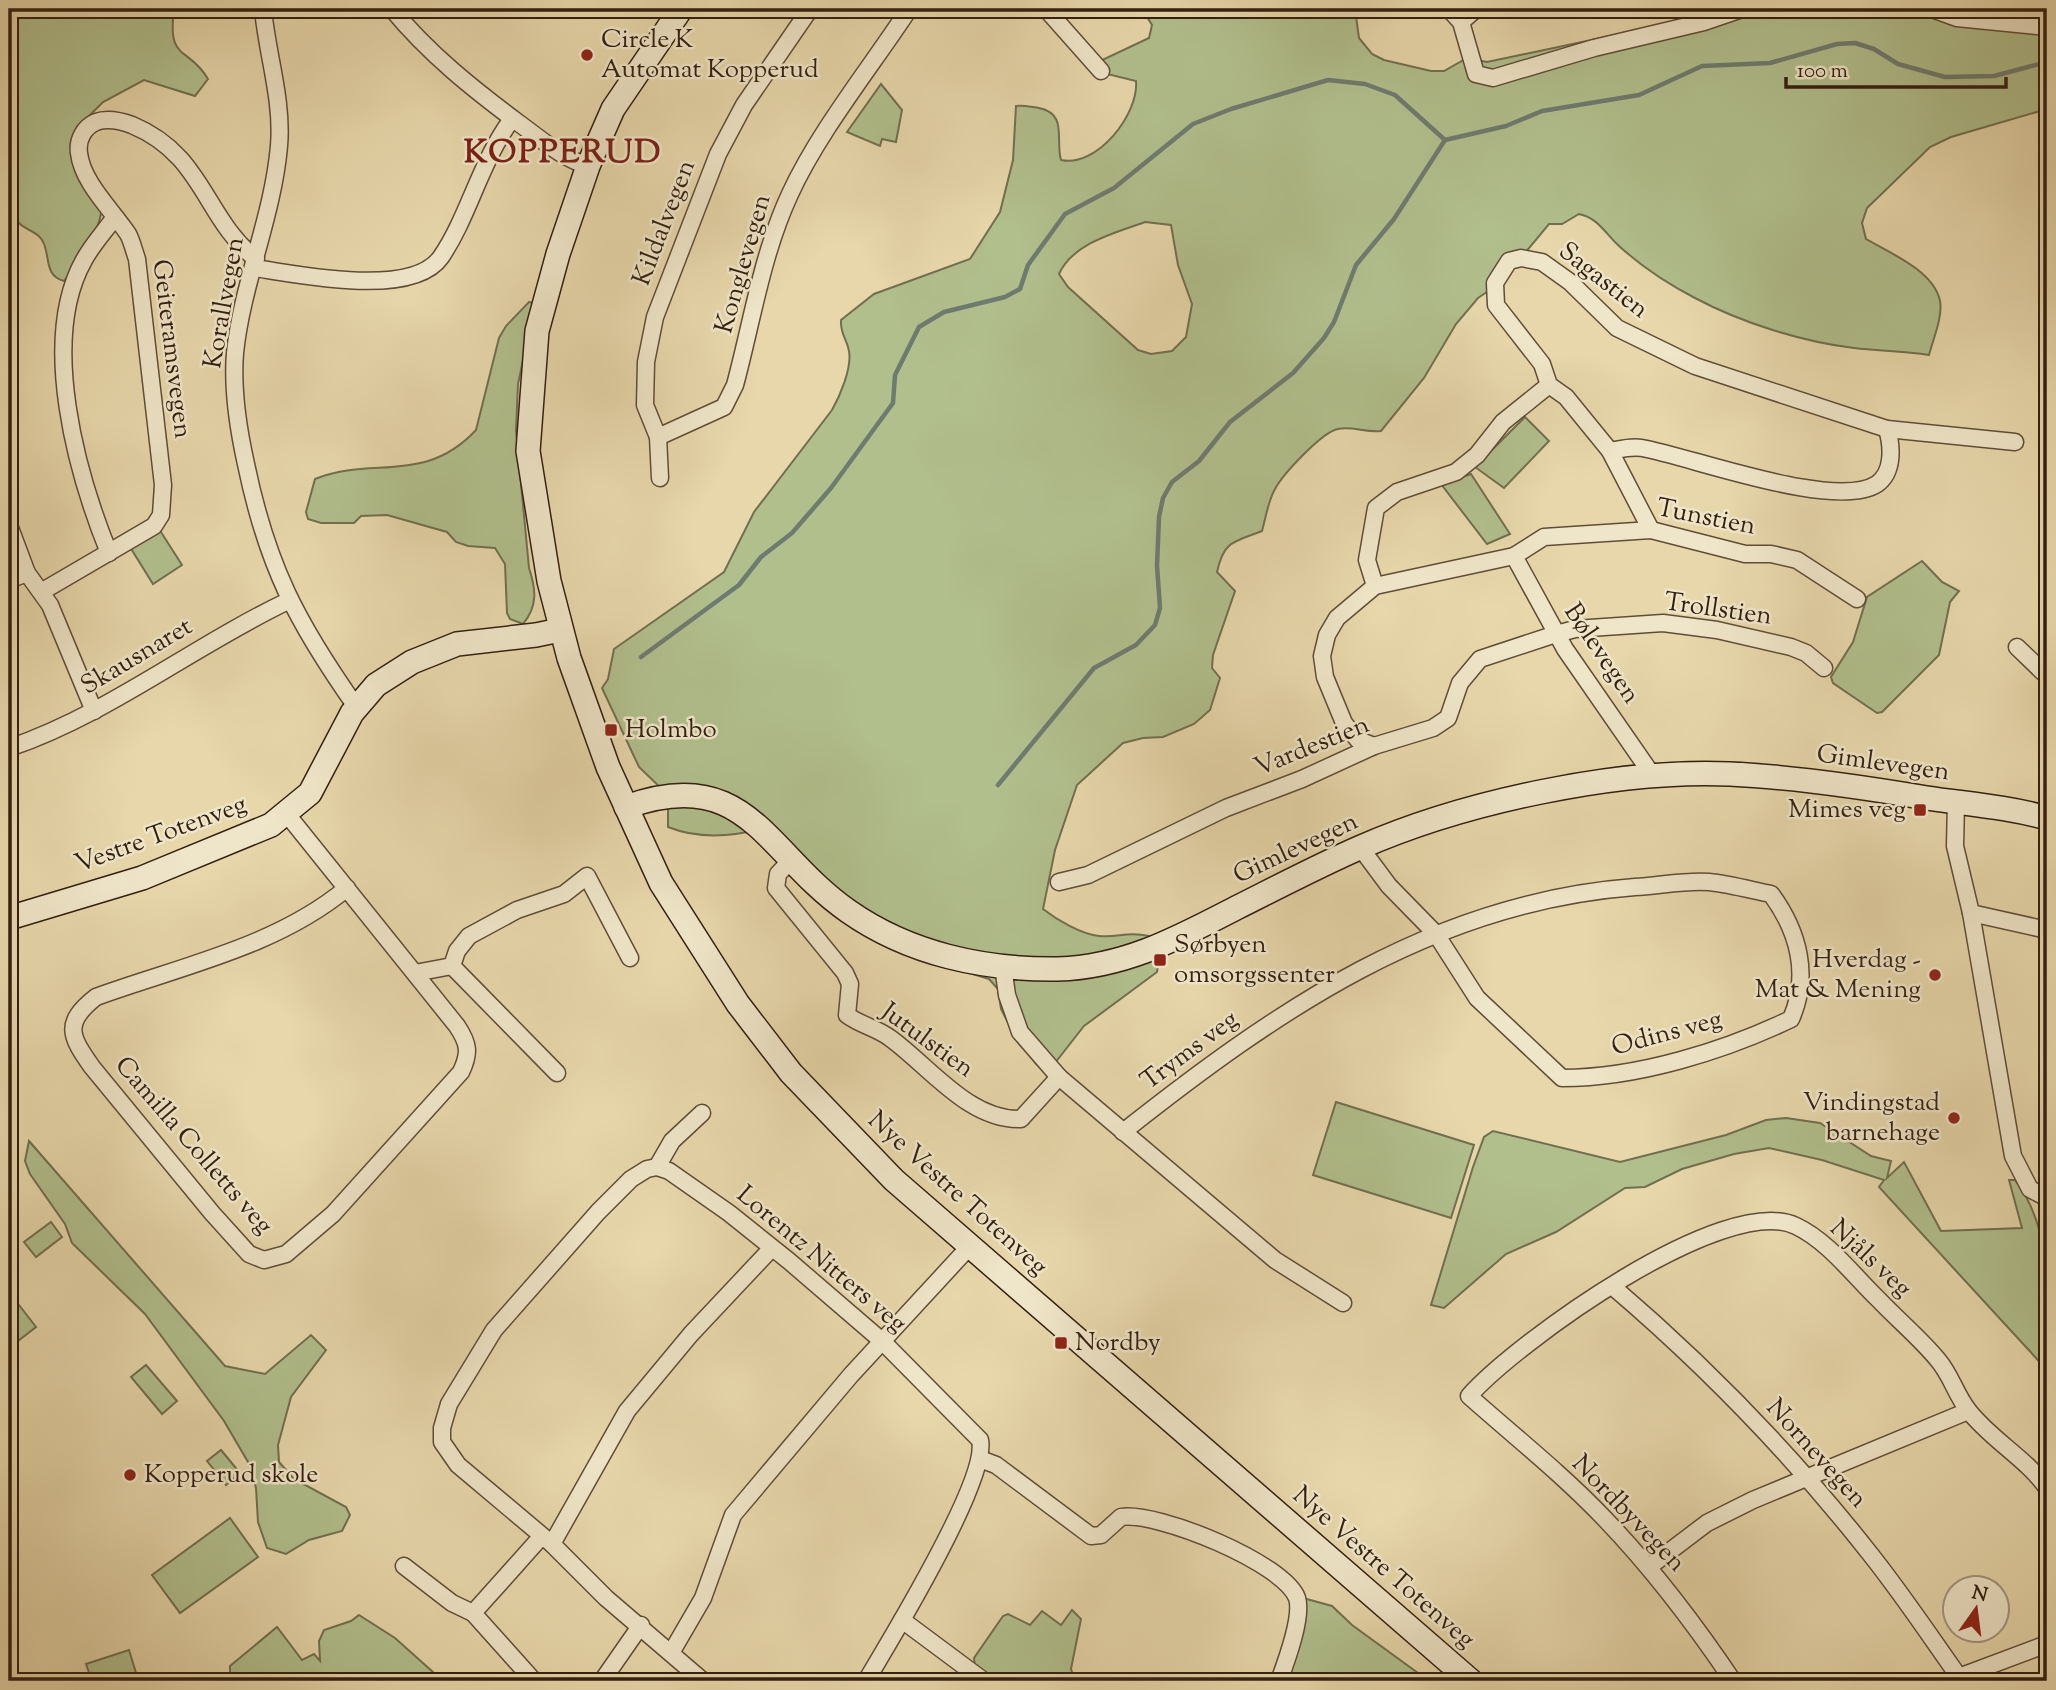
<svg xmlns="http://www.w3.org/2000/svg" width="2056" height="1690" font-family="'Sorts Mill Goudy',serif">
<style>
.green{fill:#b1bf8d;stroke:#726f4f;stroke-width:2;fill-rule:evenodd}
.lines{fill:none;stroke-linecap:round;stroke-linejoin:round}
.stream{stroke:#6f7b70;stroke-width:4.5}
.street-casing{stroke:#604d38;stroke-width:19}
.secondary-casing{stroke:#331f11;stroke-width:26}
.street{stroke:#efe5c8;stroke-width:16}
.secondary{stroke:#efe5c8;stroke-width:23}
.poi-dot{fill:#8f2418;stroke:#efe5c8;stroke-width:2.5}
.labels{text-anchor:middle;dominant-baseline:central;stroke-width:5;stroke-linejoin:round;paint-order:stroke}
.poi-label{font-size:26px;fill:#331f11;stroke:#efe5c8;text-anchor:start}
.street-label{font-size:26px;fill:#331f11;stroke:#efe5c8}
.district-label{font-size:33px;font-weight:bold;letter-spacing:2px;fill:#7a1f14;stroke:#efe5c8}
</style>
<rect width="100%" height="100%" fill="#e7d7ab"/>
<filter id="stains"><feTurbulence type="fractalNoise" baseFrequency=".00286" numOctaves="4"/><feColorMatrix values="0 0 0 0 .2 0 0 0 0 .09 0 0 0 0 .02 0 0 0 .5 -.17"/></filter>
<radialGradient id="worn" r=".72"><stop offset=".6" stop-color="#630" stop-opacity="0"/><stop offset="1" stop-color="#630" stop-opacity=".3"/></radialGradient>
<!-- green -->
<g class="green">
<path d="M9,9H174C167,63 188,45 208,79L195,96L144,80L103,102L80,125L77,171L101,211C101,228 76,268 64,281C45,276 50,259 44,244C40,232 27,231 19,223C14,218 11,210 9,203Z"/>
<path d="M1142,9L1260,11L1355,9L1359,38L1372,54L1384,60L1431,71H1444L1467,58L1487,62L1686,20L1720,9H1964L2000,18L2020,16L2047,19V109L1951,137L1930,147L1867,208L1862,223L1866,239C1890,253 1934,271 1940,301C1943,317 1933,339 1929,355C1903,351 1879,351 1854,348C1802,342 1740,322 1695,298C1668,284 1641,266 1619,246C1605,233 1598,218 1579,214L1562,224H1549L1500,283L1478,298L1456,324L1424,378L1381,431C1366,433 1353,426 1338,429C1322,432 1283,474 1275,489C1268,501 1266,517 1262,531C1234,542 1224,540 1217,572L1235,591L1213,655L1212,668L1220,678L1210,710L1194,724L1163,737L1143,738L1123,743L1077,785L1055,850L1043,909C1057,920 1081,934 1099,936C1118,938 1127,931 1149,936L1160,952L1157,972L1084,1026L1055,1063L1044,1067L1037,1065L1016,1038L1001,1009L998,989L989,979L930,961L761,829C730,837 698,839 668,827V795L639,767L602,688L608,679L614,649L724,572L754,512L832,410C840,396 852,368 849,351C847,339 840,334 841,320L874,294L970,259L1000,212L1013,160L1016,106C1024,105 1031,107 1039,108C1068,114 1055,139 1061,160C1097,168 1139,114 1136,81L1103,73L1100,61L1149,38L1152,25ZM1145,222L1171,225L1178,265L1192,304L1186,337L1172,351L1151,354L1138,350L1068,287L1059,274C1073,243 1115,233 1145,222Z"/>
<polygon points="881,84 902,110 896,142 882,139 880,146 847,132"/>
<path d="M529,302L535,303L518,384L516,431L529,568C536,589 538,606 523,624L510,619L507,613L505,564L495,548L468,546L456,542L447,532L387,515L361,516L354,523H321L308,519L306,512L315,479C372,456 425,485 476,430L499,338L506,326Z"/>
<polygon points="1525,417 1549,441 1504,488 1475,467"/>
<polygon points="1471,474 1510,534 1487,544 1441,484"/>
<polygon points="159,529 182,565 153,584 130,547"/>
<polygon points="1922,561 1942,582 1959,591 1950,602 1939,655 1882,712 1877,713 1833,683 1831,677 1853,642 1867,597"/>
<polygon points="1336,1102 1474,1145 1451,1218 1313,1175"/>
<path d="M1786,1118L1820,1123L1871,1156L1891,1161L1887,1178L1904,1162L1941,1231L2022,1228L2009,1180H2015C2056,1233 2047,1307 2047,1370L1879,1187L1884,1180L1822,1160L1769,1148L1734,1154L1682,1169L1645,1187L1625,1188L1556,1232L1506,1254L1444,1308L1431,1305L1473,1167L1484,1137L1493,1131L1620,1162L1726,1135L1766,1120Z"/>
<polygon points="29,1141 225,1366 265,1374 311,1335 326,1350 291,1397 278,1445 279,1462 294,1479 346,1507 350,1515 342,1531 309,1540 286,1554 267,1548 258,1522 256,1488 248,1462 224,1421 145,1314 72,1243 65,1224 30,1174 25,1161"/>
<polygon points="51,1222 62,1237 36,1257 24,1242"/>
<polygon points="9,1292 36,1327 9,1348"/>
<polygon points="146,1365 177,1401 162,1414 131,1377"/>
<polygon points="221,1450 240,1473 226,1485 207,1461"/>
<polygon points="230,1518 258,1557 180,1613 152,1575"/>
<polygon points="1292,1595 1332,1606 1352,1625 1429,1681 1279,1681 1290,1637"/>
<polygon points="1072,1610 1081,1619 1071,1669 1075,1681 992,1681 975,1668 974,1658 1003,1616 1008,1614 1030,1625 1042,1611 1061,1625"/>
<polygon points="359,1615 395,1638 443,1681 230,1681 230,1666 277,1627 302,1660 314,1654 320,1661 319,1641 324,1630 351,1621"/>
<polygon points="129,1650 137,1676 119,1681 92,1681 86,1664"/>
</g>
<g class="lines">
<!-- stream -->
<g class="stream">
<polyline points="641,657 739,585 761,557 792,533 831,488 893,403 895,375 919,327 944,312 1005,297 1020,289 1028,265 1065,214 1114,188 1193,124 1231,109 1328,80 1365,84 1395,95 1445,140 1506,126 1542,111 1639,95 1702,66 1770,63 1837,44 1855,43 1874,49 1898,64 1945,77 1994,76 2047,62"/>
<polyline points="998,785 1094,668 1136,645 1155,625 1160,608 1157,566 1159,517 1163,498 1172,482 1199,461 1230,422 1293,373 1324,338 1334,322 1356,265 1394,219 1445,140"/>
</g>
<defs>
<g id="street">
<path d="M263,9C267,54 283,100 279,146C273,216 242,284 235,353C232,390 238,428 246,464C267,566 297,623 357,708"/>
<path d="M392,9C429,54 473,89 520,124C542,140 562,158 588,166"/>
<polyline points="1046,9 1101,71"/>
<polyline points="1449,9 1461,22 1476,74 1493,78 1594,48 1704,22 1742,9"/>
<polyline points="1932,9 1957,18 2047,27"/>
<polyline points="1461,22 1476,9"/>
<path d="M254,268C298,274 412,299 441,257C469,216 480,162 512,119"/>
<path d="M658,437L724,407L735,385C752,322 762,254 790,194C819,131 871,67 909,9"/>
<path d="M1610,451C1621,449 1631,446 1642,448C1692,457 1835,511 1877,484C1894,472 1892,446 1887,429"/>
<polyline points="660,478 658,437 645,405 646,362 655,317 718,154 744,105 810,9"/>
<polyline points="9,525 27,573 50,605 94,711"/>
<polyline points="1651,530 1610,451 1566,397 1549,385 1542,364 1496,305 1495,283 1509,261 1521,258 1542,262 1570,282 1617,328 1695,366 1887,429 2015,442"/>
<path d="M109,553C77,474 39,340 84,260C92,245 105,231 115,217"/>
<polyline points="1514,556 1565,649 1653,776"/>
<polyline points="9,580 27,573"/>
<polyline points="1375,586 1367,560 1376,508 1397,492 1456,472 1477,455 1503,422 1549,385"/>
<path d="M41,592L154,526L161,515L163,485L137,259C134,251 132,241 128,234C112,210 82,182 79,153C77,140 84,127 96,122C107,118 121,121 132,125C204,155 204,218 256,259"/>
<polyline points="2017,647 2047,676"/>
<polyline points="1374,746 1358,740 1344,723 1325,677 1322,656 1327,635 1337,618 1375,586 1514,556 1544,537 1651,530 1745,554 1771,554 1797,560 1857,599"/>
<path d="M9,748C109,714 193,646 288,601"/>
<polyline points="1956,802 1955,846 1971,913 2013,1156 2030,1189 2047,1198"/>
<path d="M286,813L457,1026C469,1044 470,1053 461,1072L333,1214L286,1254L264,1260L249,1254L212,1213L92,1067C70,1036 63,1023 96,997C181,966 276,947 347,888"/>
<path d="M791,860L778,874L776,888L845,973L850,984L847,1015C860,1025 877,1028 890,1038C929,1066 969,1121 1021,1119L1059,1077"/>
<polyline points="1059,882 1088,875 1226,808 1302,779 1374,746 1433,728 1448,718 1460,683 1480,659 1556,634 1575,629 1663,623 1717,630 1791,647 1806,653 1824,668"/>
<polyline points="1971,913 2047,930"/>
<polyline points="452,966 557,1073"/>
<polyline points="1003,966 1007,995 1020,1032 1059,1077 1275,1260 1343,1303"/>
<polyline points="415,973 452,966 457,951 469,936 517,910 564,894 587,876 630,958"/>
<path d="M702,1113L672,1141L657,1167L669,1171L729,1213L789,1261L882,1341L980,1440C989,1478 890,1641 866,1681"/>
<path d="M1123,1132C1276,1011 1433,902 1635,887C1658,886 1685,880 1709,882C1729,884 1751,890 1771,894C1799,932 1810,976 1791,1019C1724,1051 1637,1078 1562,1078L1477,998L1436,934L1389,886L1360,847"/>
<polyline points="657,1167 647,1169 631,1179 598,1212 494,1330 449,1404 442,1428 442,1442 458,1465 552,1544 606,1598 703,1681"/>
<path d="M1612,1286C1707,1367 1794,1457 1871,1555C1902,1594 1930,1636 1959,1677"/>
<path d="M980,1459L996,1465L1091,1536L1101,1535L1121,1517C1157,1511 1284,1563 1297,1598C1303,1617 1286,1662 1279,1681"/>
<polyline points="552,1544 627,1411 691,1334 771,1249"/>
<polyline points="404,1566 452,1603 473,1613"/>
<polyline points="1649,1567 1707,1523 1753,1500 1968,1411"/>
<polyline points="902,1620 984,1681"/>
<polyline points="671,1653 703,1598 733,1515 851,1375 970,1246"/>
<polyline points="1951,1680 2047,1644"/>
<polyline points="534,1681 473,1613 541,1537"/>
<polyline points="602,1681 641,1625"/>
<path d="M1733,1681C1694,1623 1652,1568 1604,1518C1562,1474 1514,1436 1469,1396C1517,1342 1725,1192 1796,1226C1828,1241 1854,1276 1879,1300C1898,1320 1921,1339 1938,1360C1951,1375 1956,1395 1968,1410C1990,1439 2026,1458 2047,1488"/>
</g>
<g id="secondary">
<polyline points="681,9 613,109 588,166 558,254 537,331 528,451 549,581 569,658 608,767 661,883 738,1004 791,1073 894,1180 1471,1681"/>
<path d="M626,807C747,763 765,853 848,911C909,954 984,970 1058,969C1125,967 1178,938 1236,908C1276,888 1318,866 1359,848C1463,802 1617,769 1730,774C1796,777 1862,787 1927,798C1967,804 2008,807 2047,818"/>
<polyline points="9,918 142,878 271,825 310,793 352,713 376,685 412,662 457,644 536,635 560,630"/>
</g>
</defs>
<!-- street casing -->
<use href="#street" class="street-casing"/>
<!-- secondary casing -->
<use href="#secondary" class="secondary-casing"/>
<!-- street -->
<use href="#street" class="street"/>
<!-- secondary -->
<use href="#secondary" class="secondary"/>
</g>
<!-- markers -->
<g class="poi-dot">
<circle cx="587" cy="55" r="7"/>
<rect x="604" y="723" width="14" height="14" rx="3.5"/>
<rect x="1913" y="803" width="14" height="14" rx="3.5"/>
<rect x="1153" y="953" width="14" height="14" rx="3.5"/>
<circle cx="1935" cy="975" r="7"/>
<circle cx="1954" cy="1118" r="7"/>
<rect x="1054" y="1336" width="14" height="14" rx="3.5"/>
<circle cx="130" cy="1475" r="7"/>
</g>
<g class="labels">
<!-- poi labels -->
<g class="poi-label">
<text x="601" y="40">Circle K<tspan x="601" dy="30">Automat Kopperud</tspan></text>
<text x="625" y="730">Holmbo</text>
<text x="1906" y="810" text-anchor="end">Mimes veg</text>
<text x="1174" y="945">Sørbyen<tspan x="1174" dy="30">omsorgssenter</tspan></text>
<text x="1921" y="960" text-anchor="end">Hverdag -<tspan x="1921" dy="30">Mat &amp; Mening</tspan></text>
<text x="1940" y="1103" text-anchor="end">Vindingstad<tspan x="1940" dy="30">barnehage</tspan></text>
<text x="1075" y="1343">Nordby</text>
<text x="144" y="1475">Kopperud skole</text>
</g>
<!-- street labels -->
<g class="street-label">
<text transform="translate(665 223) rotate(-69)">Kildalvegen</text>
<text transform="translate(744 264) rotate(-74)">Konglevegen</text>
<text transform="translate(1603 281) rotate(38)">Sagastien</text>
<text transform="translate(225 303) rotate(-80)">Korallvegen</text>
<text transform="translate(171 349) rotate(83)">Geiteramsvegen</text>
<text transform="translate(1706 518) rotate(11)">Tunstien</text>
<text transform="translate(1718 610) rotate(8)">Trollstien</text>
<text transform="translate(1601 654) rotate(56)">Bølevegen</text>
<text transform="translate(137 657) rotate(-31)">Skausnaret</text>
<text transform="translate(1312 747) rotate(-22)">Vardestien</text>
<text transform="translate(1883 764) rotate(8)">Gimlevegen</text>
<text transform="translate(161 835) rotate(-20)">Vestre Totenveg</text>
<text transform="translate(1296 849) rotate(-25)">Gimlevegen</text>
<text transform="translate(1667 1034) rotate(-15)">Odins veg</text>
<text transform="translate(927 1041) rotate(36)">Jutulstien</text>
<text transform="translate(1190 1051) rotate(-37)">Tryms veg</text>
<text transform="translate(193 1146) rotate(49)">Camilla Colletts veg</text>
<text transform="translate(957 1194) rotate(42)">Nye Vestre Totenveg</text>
<text transform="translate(1870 1259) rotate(43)">Njåls veg</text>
<text transform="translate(821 1260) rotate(40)">Lorentz Nitters veg</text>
<text transform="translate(1816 1454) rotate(48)">Nornevegen</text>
<text transform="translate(1628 1514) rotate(46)">Nordbyvegen</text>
<text transform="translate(1383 1568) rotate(41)">Nye Vestre Totenveg</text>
</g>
<!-- district labels -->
<g class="district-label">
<text x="563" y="154">KOPPERUD</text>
</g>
</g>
<!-- margin -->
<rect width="2056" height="1690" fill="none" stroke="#e7d7ab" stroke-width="35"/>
<rect x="10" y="10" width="2035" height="1669" fill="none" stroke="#331f11" stroke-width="3.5"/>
<rect x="18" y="18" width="2021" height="1655" fill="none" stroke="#331f11" stroke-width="2"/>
<!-- north arrow -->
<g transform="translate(1976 1609) rotate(14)"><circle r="33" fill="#efe5c8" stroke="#a4967f" stroke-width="2"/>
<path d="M0-5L12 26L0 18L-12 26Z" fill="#8f2418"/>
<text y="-10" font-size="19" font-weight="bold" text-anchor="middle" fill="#331f11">N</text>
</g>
<!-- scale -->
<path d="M1786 77v10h220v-10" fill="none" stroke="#331f11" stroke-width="3.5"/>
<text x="1797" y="77" font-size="21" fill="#331f11" stroke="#efe5c8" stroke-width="5" paint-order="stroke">100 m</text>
<rect width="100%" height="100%" filter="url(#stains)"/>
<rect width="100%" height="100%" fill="url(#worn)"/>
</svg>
